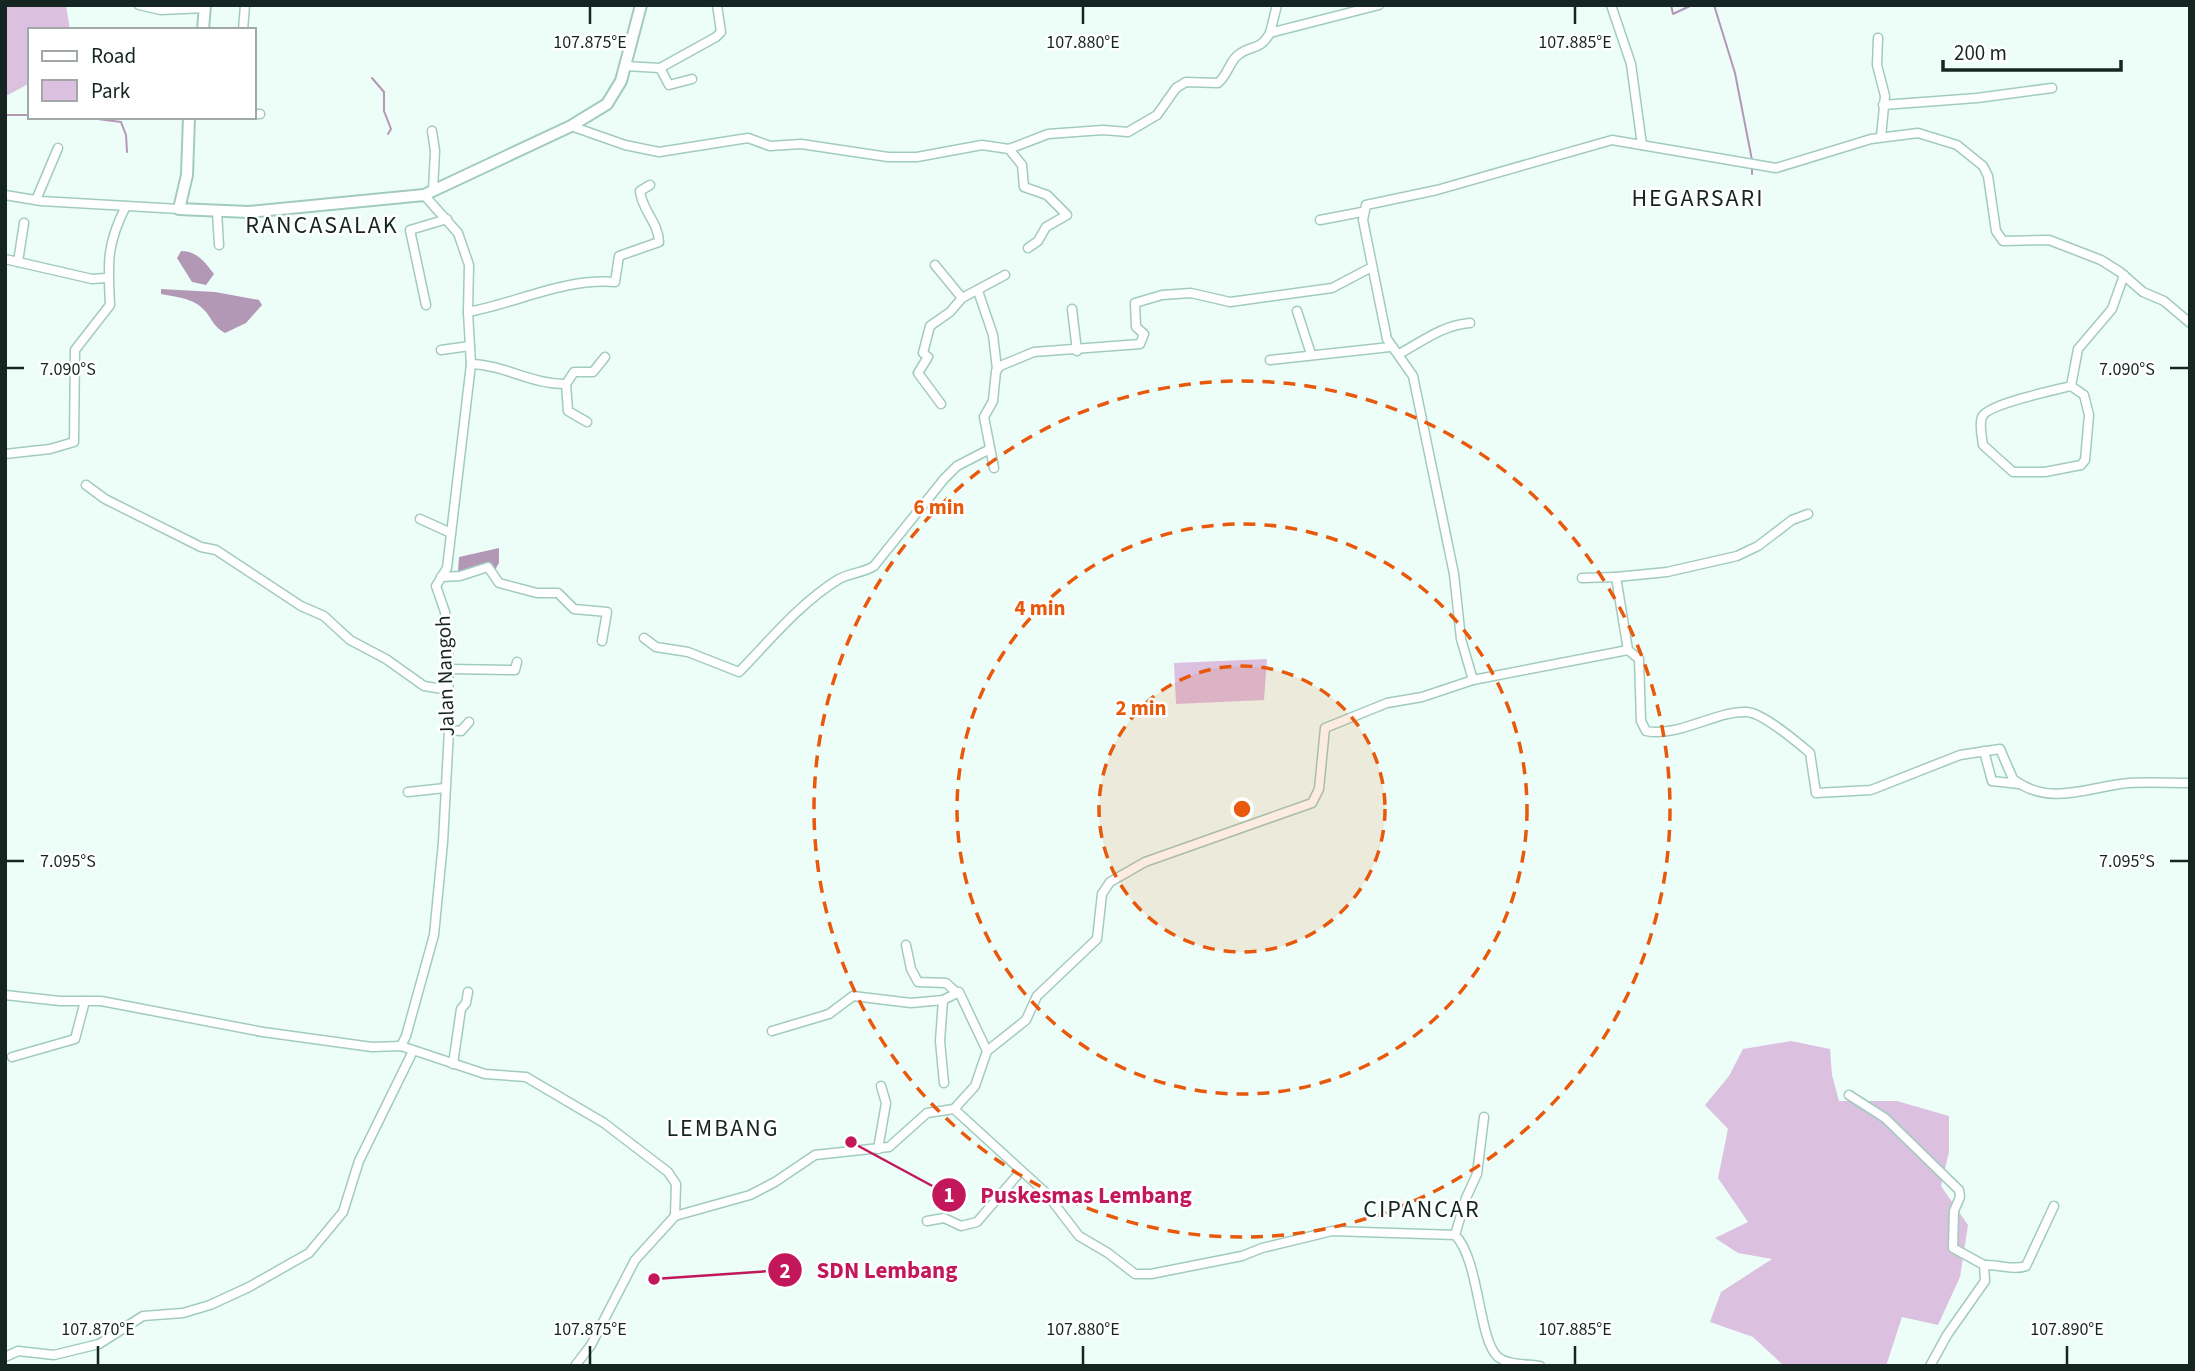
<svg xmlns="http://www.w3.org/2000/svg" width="2195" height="1371" font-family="'Source Sans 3',sans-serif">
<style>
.green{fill:#dbc0df}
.water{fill:#b398b6}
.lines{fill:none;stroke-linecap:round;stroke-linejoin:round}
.stream{stroke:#b398b6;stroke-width:2}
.minor-casing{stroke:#a2cbbf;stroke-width:11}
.major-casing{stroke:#a2cbbf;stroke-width:14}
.minor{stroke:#fff;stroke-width:8}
.major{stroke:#fff;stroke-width:10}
.ticks{fill:none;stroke:#152622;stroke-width:2.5}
.ring{fill:none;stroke:#e8590c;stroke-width:3.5;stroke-dasharray:12 9}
.labels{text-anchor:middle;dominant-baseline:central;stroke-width:5;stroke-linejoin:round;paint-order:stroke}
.street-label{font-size:21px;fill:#152622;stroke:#fff}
.quarter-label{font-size:24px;letter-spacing:2px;fill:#152622;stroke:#fff}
.ticks-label{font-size:18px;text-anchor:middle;fill:#152622;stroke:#fff;stroke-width:5;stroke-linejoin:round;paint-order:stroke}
.centre{fill:#e8590c;stroke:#fff;stroke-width:3.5}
.ring-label{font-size:21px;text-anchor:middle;font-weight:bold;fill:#e8590c;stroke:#fff;stroke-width:5;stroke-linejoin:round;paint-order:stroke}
.leader{fill:none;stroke:#c2185b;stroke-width:2.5}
.callout-dot{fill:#c2185b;stroke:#fff;stroke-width:2.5}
.mark-label{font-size:21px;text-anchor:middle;font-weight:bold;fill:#fff}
.callout-label{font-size:23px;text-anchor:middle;font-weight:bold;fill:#c2185b;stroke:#fff;stroke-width:5;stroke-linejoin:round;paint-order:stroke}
</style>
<rect width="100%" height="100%" fill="#edfef9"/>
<!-- green -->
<g class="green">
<polygon points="5,5 66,5 70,30 30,30 30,83 8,95 5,95"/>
<polygon points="1267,659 1264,700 1176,704 1174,663"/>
<polygon points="1791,1041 1830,1049 1832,1075 1839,1101 1897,1101 1949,1116 1949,1152 1941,1186 1968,1225 1960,1277 1938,1325 1902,1317 1886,1366 1784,1366 1753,1337 1710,1322 1721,1292 1772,1259 1738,1253 1715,1238 1748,1222 1718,1178 1728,1129 1705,1105 1729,1076 1743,1049"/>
</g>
<!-- water -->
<g class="water">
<path d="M181,251C197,251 205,262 214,274L206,285L192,282L177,258Z"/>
<path d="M161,289L215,292L259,300L262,305L246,323L225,333C211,325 212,317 203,309C193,298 175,297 161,294Z"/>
<polygon points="499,548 499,563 495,570 492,567 458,572 459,557"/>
</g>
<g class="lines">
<!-- stream -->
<g class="stream">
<polyline points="1671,5 1673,14 1692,5"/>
<polyline points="1714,5 1735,73 1752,160"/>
<polyline points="372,78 384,92 384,111 391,129 388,134"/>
<polyline points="5,115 30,115"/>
<polyline points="82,117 121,122 126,135 127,152"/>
<polyline points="1752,166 1752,174"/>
</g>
<defs>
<g id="minor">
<polyline points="139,5 161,10 205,8"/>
<polyline points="1611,5 1631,64 1642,145"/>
<polyline points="243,30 245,5"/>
<polyline points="1270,33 1277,5"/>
<polyline points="1878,38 1877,65 1885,96 1881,137"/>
<polyline points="625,66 660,68 669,85 692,79"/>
<polyline points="660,68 716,37 721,32 717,5"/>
<polyline points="1883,105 1977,98 2052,88"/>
<polyline points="254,114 260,114"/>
<path d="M571,126L625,145L659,152L748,138L770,146L801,144L888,157H917L982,145L1009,149L1048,134L1103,130L1128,132L1157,115L1176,88L1186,82L1218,83C1228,75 1229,62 1238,55C1252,44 1259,52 1270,33L1379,5"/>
<polyline points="432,131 435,151 433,191"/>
<polyline points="1009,149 1022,165 1024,187 1047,195 1067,215 1046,227 1038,241 1028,248"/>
<polyline points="5,195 41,201 179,209"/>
<polyline points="36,200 58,148"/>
<polyline points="217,211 219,245"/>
<polyline points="1320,220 1362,212"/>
<polyline points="5,259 92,279 106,278"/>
<polyline points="18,262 24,223"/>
<polyline points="935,265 962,298 1005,275"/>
<polyline points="978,291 993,335 997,369"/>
<polyline points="426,305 410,230 447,219"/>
<polyline points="1072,309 1077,351"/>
<polyline points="1297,311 1311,354"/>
<path d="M468,312C517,303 564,278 615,282L619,256L659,242C658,221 642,211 640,191L650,185"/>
<polyline points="441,350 470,346"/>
<path d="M1399,354C1423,341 1443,325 1470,323"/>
<polyline points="1270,360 1390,347"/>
<path d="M471,364C505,365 533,385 566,384L574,372H593L605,357"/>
<polyline points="566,384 568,411 587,422"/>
<path d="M2071,386L2084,395L2089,415L2085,460L2081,465L2045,472H2013L1983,445C1982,438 1979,425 1982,417C1987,404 2056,390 2071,386L2078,349L2112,309L2124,275"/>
<polyline points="941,404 918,373 928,357 923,353 930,326 950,312 962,298"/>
<path d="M5,454L50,449L74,442L75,350L110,305C108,264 106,245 126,206"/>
<polyline points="994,468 984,417 993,401 996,371 1000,366 1034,352 1140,344 1144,334 1136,327 1135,303 1162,295 1191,293 1230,302 1332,288 1372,267"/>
<polyline points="86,485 105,499 201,547 216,550 301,606 324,616 350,640 386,659 424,686 449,690"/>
<polyline points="420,519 451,533"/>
<polyline points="441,577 460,576 488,567 499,583 537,593 558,593 574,609 607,612 602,641"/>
<polyline points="1582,578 1616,577"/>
<path d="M644,638L656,647L688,652L739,672C770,640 801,602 839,579C850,573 863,573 874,566L944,479L957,466L990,449"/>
<polyline points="1628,650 1616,577 1667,572 1737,556 1758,546 1792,520 1808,514"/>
<polyline points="449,669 515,670 517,662"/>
<polyline points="1473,680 1461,639 1454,574 1413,376 1387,339 1363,220 1366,205 1437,190 1612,140 1776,168 1871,139 1918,133 1957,145 1983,166 1988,176 1996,231 2003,241 2049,240 2101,260 2120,272 2143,292 2164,301 2190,323"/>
<polyline points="449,730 461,731 469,722"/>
<polyline points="1984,751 1992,781 2019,784"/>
<polyline points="408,792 445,788"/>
<polyline points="906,945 911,969 918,982 946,983 956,992"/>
<polyline points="5,995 60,1001 101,1001 263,1032 372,1047 401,1046 485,1074 526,1077 604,1123 668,1172 676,1184 675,1216"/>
<polyline points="943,1000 940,1041 944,1083"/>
<polyline points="772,1031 829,1014 853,996 911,1003 943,1000 959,992 987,1051"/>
<polyline points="401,1046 406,1036 434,935 443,842 449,730 448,648 445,612 436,586 447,568 471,364 468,312 469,265 458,233 424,195"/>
<polyline points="12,1057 75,1039 85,1001"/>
<polyline points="453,1064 461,1009 466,1003 468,992"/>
<polyline points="1849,1095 1885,1118 1959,1190 1960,1197 1954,1211 1953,1248 1984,1265 1985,1281 1947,1335 1930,1366"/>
<path d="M954,1109L975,1086L987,1051L1026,1020L1037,996L1097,939L1102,894L1110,882L1145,862L1312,803L1319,789L1325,728L1387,703L1422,697L1473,680L1628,650L1639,659L1641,721L1646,731C1677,738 1718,710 1747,712C1763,713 1797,742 1810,753L1816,793L1871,790L1960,755L2000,749L2013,779C2050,808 2090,786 2129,783C2149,782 2170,783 2190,783"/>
<polyline points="878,1149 886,1103 881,1086"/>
<polyline points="927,1221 944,1218 961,1226 977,1222 1020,1172"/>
<polyline points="1455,1235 1466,1198 1477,1174 1484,1117"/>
<path d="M1984,1265C1998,1264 2013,1271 2026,1266L2054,1206"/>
<polyline points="5,1357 18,1351 54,1355 99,1344 143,1316 183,1313 210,1305 249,1287 309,1253 343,1212 359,1161 413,1051"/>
<path d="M575,1366L591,1345L635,1260L675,1216L750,1195L775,1182L815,1155L889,1147L927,1113L954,1109L1046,1193L1079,1236L1108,1253L1135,1274H1151L1242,1256L1262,1248L1332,1231L1455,1235C1480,1260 1478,1340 1498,1357C1508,1365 1527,1364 1540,1366"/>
</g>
<g id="major">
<polyline points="203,30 205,5"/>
<polyline points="189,117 187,175 179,209 248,212 424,195 571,126 607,104 621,81 641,5"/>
</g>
</defs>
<!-- minor casing -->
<use href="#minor" class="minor-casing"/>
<!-- major casing -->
<use href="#major" class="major-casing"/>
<!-- minor -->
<use href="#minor" class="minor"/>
<!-- major -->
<use href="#major" class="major"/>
</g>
<!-- ticks -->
<path class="ticks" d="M590,7V24M1083,7V24M1575,7V24M7,368H24M2170,368H2188M7,861H24M2170,861H2188M98,1346V1364M590,1346V1364M1083,1346V1364M1575,1346V1364M2067,1346V1364"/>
<!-- distance rings -->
<circle cx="1242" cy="809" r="143" fill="#e8590c" fill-opacity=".12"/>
<g class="ring">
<circle cx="1242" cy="809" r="143"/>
<circle cx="1242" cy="809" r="285"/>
<circle cx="1242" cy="809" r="428"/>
</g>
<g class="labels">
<!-- street labels -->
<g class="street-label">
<text transform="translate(445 676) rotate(-92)">Jalan Nangoh</text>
</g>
<!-- quarter labels -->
<g class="quarter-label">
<text x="1698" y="198">HEGARSARI</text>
<text x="322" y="225">RANCASALAK</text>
<text x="723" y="1128">LEMBANG</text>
<text x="1422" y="1209">CIPANCAR</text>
</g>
</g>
<g class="ticks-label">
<text x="590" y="48">107.875°E</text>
<text x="1083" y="48">107.880°E</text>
<text x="1575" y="48">107.885°E</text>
<text x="68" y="375">7.090°S</text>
<text x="2127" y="375">7.090°S</text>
<text x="68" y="867">7.095°S</text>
<text x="2127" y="867">7.095°S</text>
<text x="98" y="1335">107.870°E</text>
<text x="590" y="1335">107.875°E</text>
<text x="1083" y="1335">107.880°E</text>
<text x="1575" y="1335">107.885°E</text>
<text x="2067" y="1335">107.890°E</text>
</g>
<circle cx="1242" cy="809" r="10" class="centre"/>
<g class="ring-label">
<text x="939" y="514">6 min</text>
<text x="1040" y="615">4 min</text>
<text x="1141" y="715">2 min</text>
</g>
<!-- callouts -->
<path class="leader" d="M851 1142L949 1195M654 1279L785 1270"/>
<g class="callout-dot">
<circle cx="851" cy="1142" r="7"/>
<circle cx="654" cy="1279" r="7"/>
<circle cx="949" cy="1195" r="18"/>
<circle cx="785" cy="1270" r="18"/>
</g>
<g class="mark-label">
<text x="949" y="1202">1</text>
<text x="785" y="1278">2</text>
</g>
<g class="callout-label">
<text x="1086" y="1203">Puskesmas Lembang</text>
<text x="887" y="1278">SDN Lembang</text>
</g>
<!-- border -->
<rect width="2195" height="1371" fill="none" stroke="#152622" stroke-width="14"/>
<!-- legend -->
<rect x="28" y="28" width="228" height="91" fill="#ffffff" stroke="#a1a8a7" stroke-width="2"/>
<rect x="42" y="51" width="35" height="10" fill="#ffffff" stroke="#a1a8a7" stroke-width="2"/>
<text x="91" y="63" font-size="21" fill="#152622">Road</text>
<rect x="42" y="80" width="35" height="21" fill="#dbc0df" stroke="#a1a8a7" stroke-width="2"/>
<text x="91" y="98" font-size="21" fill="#152622">Park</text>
<!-- scale -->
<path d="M1943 60v10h178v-10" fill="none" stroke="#152622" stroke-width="3.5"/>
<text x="1954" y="60" font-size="21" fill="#152622" stroke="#ffffff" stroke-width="5" paint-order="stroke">200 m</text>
</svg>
